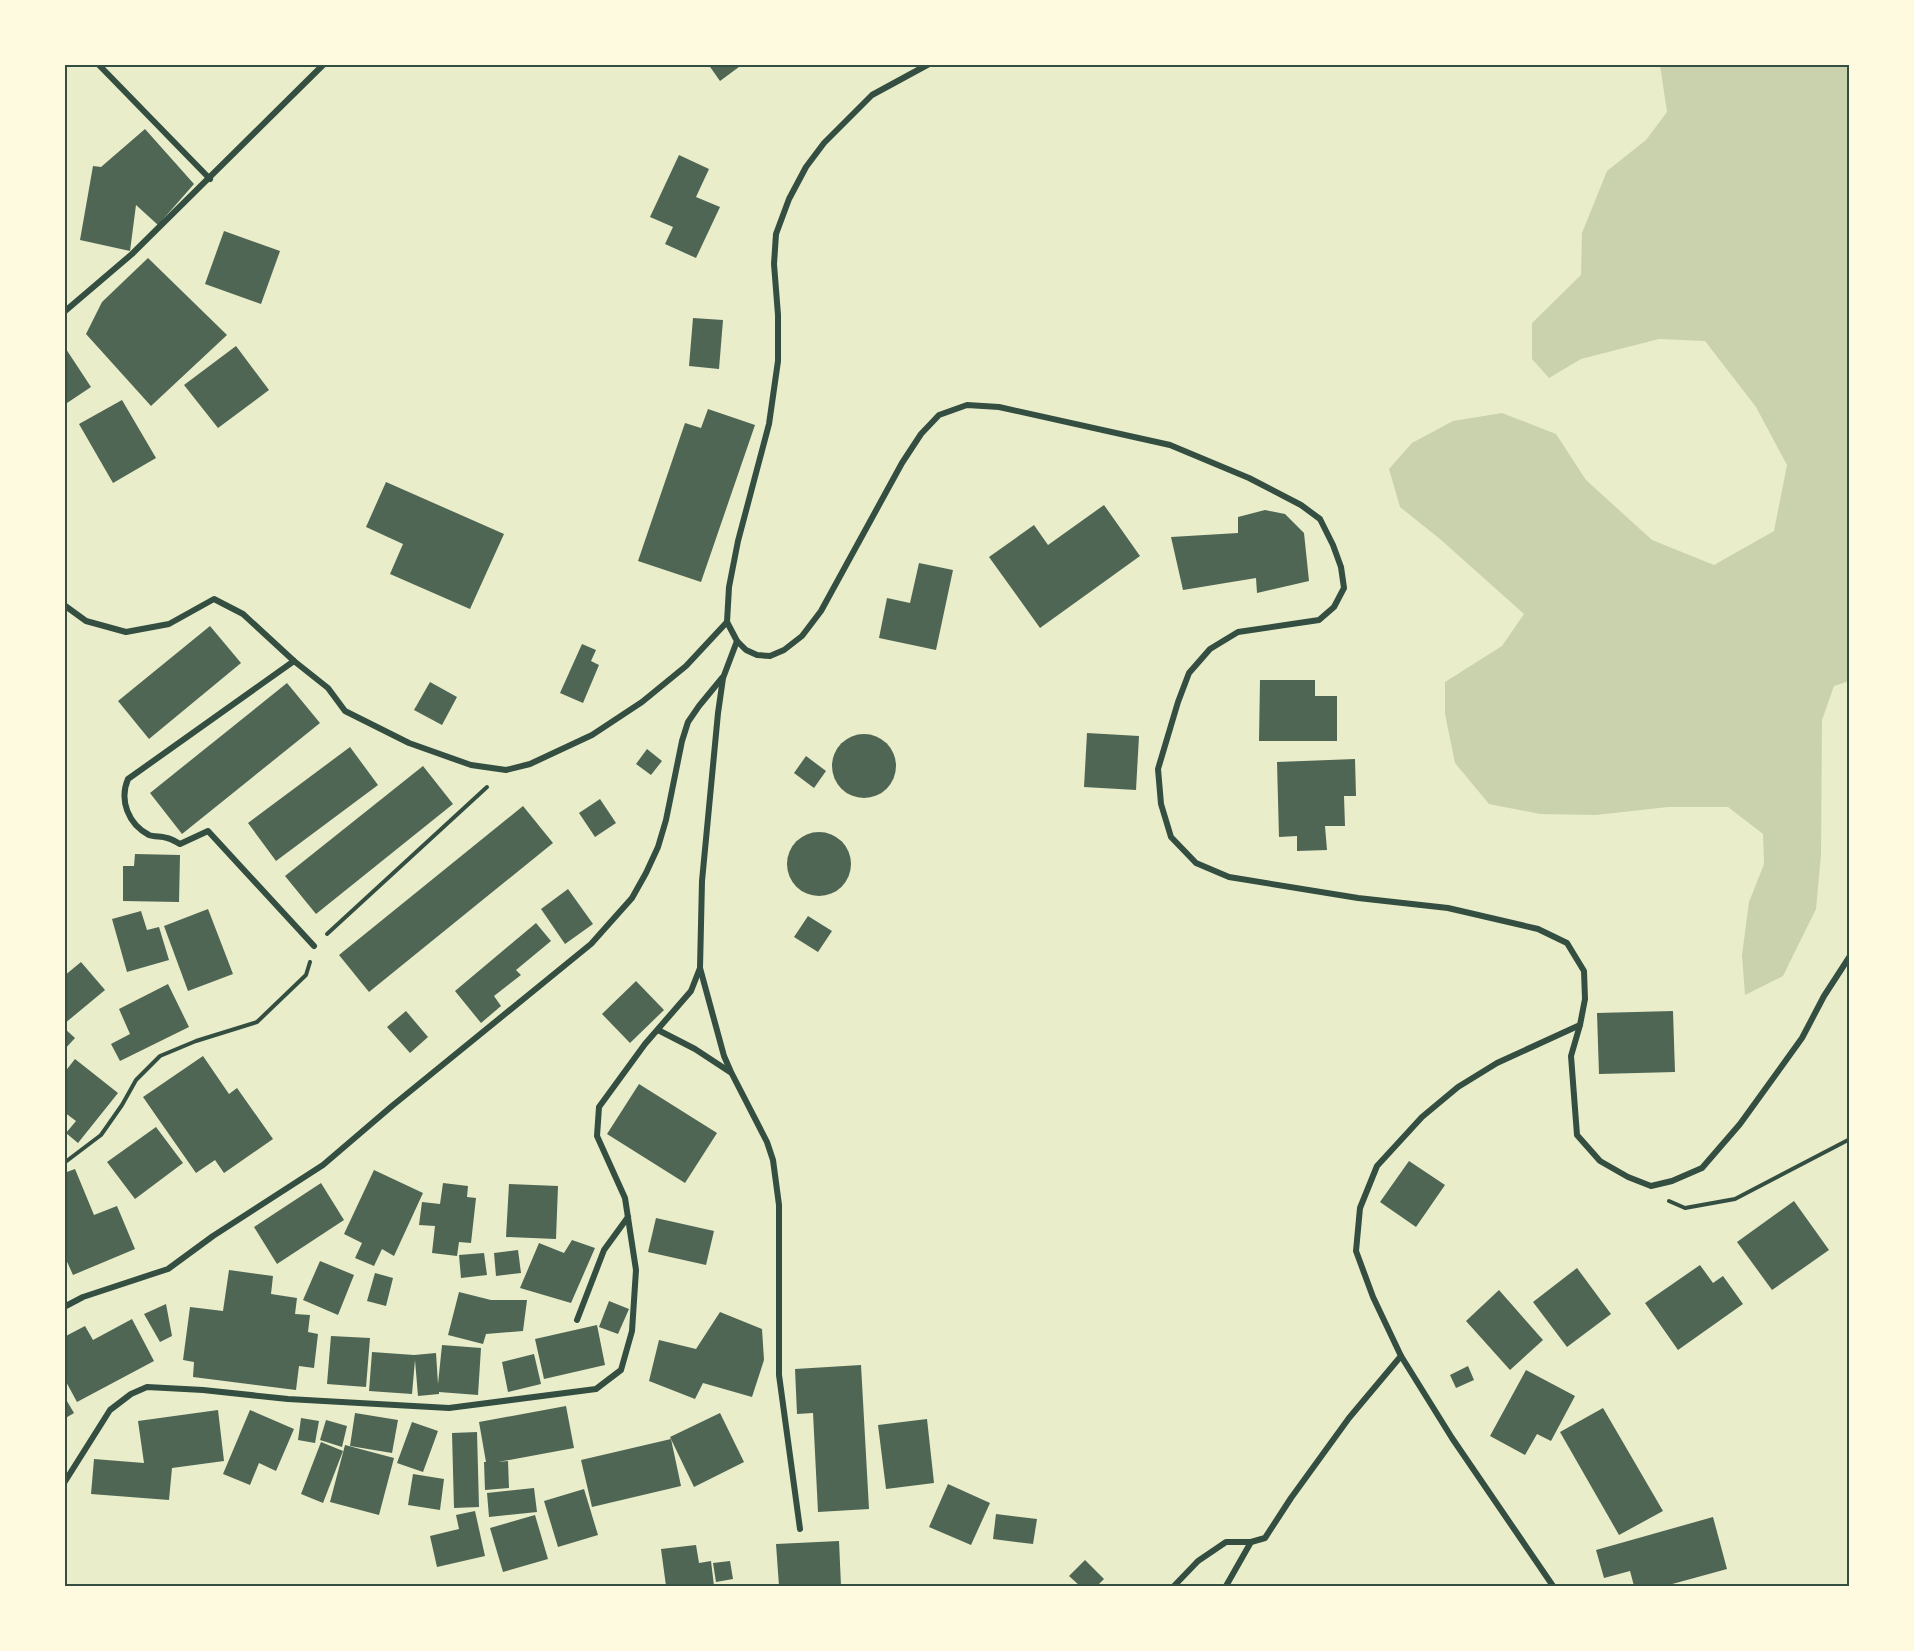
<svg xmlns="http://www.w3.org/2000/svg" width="1914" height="1651" font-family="'Nunito Sans',sans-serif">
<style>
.green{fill:#cad2ad}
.building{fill:#4f6655}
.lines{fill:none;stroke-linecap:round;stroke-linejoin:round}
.path{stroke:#344e41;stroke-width:4}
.minor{stroke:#344e41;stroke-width:6}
.neatline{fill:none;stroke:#344e41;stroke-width:2}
</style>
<rect width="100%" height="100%" fill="#e9edc9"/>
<!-- green -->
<polygon class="green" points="1660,65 1849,65 1849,681 1834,686 1822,720 1821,855 1816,909 1783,976 1745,995 1742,955 1749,902 1764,864 1763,834 1728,807 1668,807 1596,815 1540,814 1489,804 1455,763 1445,714 1445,682 1502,646 1524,614 1440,539 1400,507 1389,469 1412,443 1453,421 1502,413 1556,434 1586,480 1652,540 1714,565 1774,531 1787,465 1756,407 1705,341 1659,339 1581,359 1549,378 1532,359 1532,323 1581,275 1582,233 1607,171 1646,140 1667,112"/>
<!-- building -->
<g class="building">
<polygon points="708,64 743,64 720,81"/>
<polygon points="145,129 194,184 158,225 136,205 130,251 80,240 93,166 101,167"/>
<polygon points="679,155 709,169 696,197 720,207 696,258 665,244 673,227 650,217"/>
<polygon points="224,231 280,251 261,304 205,284"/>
<polygon points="148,258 227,335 151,406 86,334 102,302"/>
<polygon points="693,318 723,320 719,369 689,366"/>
<polygon points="64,346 91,387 64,405"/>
<polygon points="236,346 269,390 218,428 184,385"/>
<polygon points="122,400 156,458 113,483 79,424"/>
<polygon points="708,409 755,425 701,582 638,561 685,423 701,428"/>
<polygon points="386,482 504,534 470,609 390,574 403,544 366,527"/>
<polygon points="1104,505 1140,556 1040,628 989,557 1034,525 1048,545"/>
<polygon points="1265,510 1285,514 1304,533 1309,581 1257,593 1256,578 1183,590 1171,537 1238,533 1238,517"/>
<polygon points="919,563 953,570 936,650 879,638 887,598 910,603"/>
<polygon points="210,626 241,663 149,739 118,701"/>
<polygon points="582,644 596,650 591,661 599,665 583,703 560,693"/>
<polygon points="1260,680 1315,680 1315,696 1337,696 1337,741 1259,741"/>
<polygon points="430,682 457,697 442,725 414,710"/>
<polygon points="287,683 320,723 182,834 150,793"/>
<polygon points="1087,733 1139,736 1136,790 1084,787"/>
<circle cx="864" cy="766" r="32"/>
<polygon points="350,747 378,785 276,861 248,823"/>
<polygon points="647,749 662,761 651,775 636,764"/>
<polygon points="806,756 826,771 814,788 794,773"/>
<polygon points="1355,759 1356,796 1344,796 1345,826 1325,826 1327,850 1297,851 1297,836 1279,837 1277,762"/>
<polygon points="423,766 453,804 316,914 285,876"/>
<polygon points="600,799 616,823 595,837 579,813"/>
<polygon points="523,806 553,843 369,992 339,955"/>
<circle cx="819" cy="864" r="32"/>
<polygon points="135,854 180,855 179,902 123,901 123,866 134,866"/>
<polygon points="568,889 593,924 565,944 541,909"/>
<polygon points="208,909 233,974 188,991 164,926"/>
<polygon points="141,911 147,930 159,927 169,960 127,972 112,919"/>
<polygon points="808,916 832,931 818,952 794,937"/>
<polygon points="536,923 551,941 516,970 521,975 494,996 501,1006 481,1023 455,991"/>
<polygon points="81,962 105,990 64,1024 64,976"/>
<polygon points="636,981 664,1010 630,1043 602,1014"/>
<polygon points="168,984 189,1027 120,1061 111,1044 130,1034 119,1009"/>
<polygon points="406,1011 428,1037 410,1053 387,1027"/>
<polygon points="1673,1011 1675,1072 1599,1074 1597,1013"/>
<polygon points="64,1028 75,1038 64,1050"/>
<polygon points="203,1056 229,1094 237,1088 273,1139 224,1173 215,1160 196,1173 143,1097"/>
<polygon points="75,1059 118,1093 78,1143 66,1133 76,1121 64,1112 64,1073"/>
<polygon points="639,1084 717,1133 685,1183 607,1134"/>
<polygon points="156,1127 183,1163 135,1199 107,1162"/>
<polygon points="1409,1161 1445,1185 1416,1227 1380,1202"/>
<polygon points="75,1169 94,1215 117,1206 135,1249 73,1275 64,1255 64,1173"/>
<polygon points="374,1170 423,1193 394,1256 382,1249 374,1266 355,1258 362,1243 344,1234"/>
<polygon points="321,1183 344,1220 277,1264 254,1227"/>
<polygon points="443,1183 468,1186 467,1197 476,1198 471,1243 459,1242 457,1256 432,1253 435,1226 419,1225 422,1202 440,1204"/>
<polygon points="509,1184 558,1186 556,1239 506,1237"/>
<polygon points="1794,1201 1829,1250 1772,1290 1737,1242"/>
<polygon points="656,1218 714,1231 706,1265 648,1252"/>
<polygon points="572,1240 595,1248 571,1303 520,1288 539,1243 564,1253"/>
<polygon points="518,1250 521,1273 496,1276 494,1253"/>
<polygon points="484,1253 487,1275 461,1278 459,1255"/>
<polygon points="320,1261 354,1275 338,1315 303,1300"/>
<polygon points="1700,1265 1713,1283 1723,1276 1743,1304 1678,1350 1645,1303"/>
<polygon points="1577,1268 1611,1314 1567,1347 1533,1302"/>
<polygon points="229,1270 273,1276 271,1294 297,1298 295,1314 310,1315 308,1332 318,1334 314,1368 299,1366 296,1390 193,1377 194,1362 183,1360 190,1307 223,1311"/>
<polygon points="375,1273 393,1278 386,1306 367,1301"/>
<polygon points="1499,1290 1543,1340 1510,1370 1466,1321"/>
<polygon points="459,1292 491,1300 527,1300 523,1331 486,1334 483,1344 448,1335"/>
<polygon points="609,1301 629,1309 618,1334 599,1327"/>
<polygon points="166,1304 172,1336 160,1342 144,1314"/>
<polygon points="720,1312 762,1329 764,1360 752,1397 703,1383 695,1399 649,1381 659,1340 696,1349"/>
<polygon points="132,1319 154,1361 77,1402 64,1378 64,1337 85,1326 93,1340"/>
<polygon points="597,1325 605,1365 544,1379 535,1339"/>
<polygon points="331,1336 370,1338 366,1387 327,1384"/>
<polygon points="442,1345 481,1348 478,1395 439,1392 439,1394 418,1396 415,1360 412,1394 369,1391 372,1352 414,1355 436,1353 438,1384"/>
<polygon points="534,1354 541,1384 508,1392 502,1362"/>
<polygon points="861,1365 869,1509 818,1512 813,1413 797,1414 795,1369"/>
<polygon points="1468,1366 1474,1380 1456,1388 1450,1375"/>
<polygon points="1526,1370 1575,1396 1551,1441 1537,1434 1525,1455 1490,1436"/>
<polygon points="64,1396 74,1413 64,1419"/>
<polygon points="566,1406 574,1448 498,1462 508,1461 509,1488 485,1490 484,1462 486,1462 479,1422"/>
<polygon points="1603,1408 1663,1511 1619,1535 1560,1432"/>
<polygon points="218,1410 224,1461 172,1468 169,1500 91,1494 94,1459 144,1463 138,1421"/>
<polygon points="250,1410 294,1429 276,1471 259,1463 250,1485 223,1474"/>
<polygon points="355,1413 398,1420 392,1453 350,1446"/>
<polygon points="720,1413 744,1462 694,1487 670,1437"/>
<polygon points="301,1418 319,1421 315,1443 298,1440"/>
<polygon points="927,1419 934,1483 886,1489 878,1425"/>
<polygon points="326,1420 347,1426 342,1447 320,1440"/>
<polygon points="412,1422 438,1431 423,1472 397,1463"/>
<polygon points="477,1432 479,1507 454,1508 452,1433"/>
<polygon points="671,1439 681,1486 592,1507 581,1460"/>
<polygon points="321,1442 343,1451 323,1503 301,1494"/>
<polygon points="345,1445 394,1458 379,1515 330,1502"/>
<polygon points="413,1474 444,1479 440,1510 408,1505"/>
<polygon points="948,1484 990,1503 971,1545 929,1527"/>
<polygon points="534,1488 537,1512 489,1517 487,1493"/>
<polygon points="584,1489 598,1535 558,1547 544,1501"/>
<polygon points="475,1511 485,1556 437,1567 430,1536 459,1529 456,1515"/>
<polygon points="996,1514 1037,1519 1033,1544 993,1539"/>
<polygon points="535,1515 548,1559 503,1572 490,1528"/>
<polygon points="1713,1517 1727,1569 1665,1586 1634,1586 1630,1571 1604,1578 1596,1550"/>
<polygon points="839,1541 841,1586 779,1586 776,1544"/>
<polygon points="696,1545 699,1563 711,1561 714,1586 666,1586 661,1549"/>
<polygon points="1085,1560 1104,1579 1097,1586 1080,1586 1069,1576"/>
<polygon points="730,1561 733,1579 716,1582 713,1563"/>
</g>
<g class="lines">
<!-- path -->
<g class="path">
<polyline points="327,934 487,787"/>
<polyline points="64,1163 101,1135 122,1105 136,1080 160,1056 196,1041 257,1022 306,975 310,962"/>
<polyline points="1669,1201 1685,1208 1735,1199 1850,1139"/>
</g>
<!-- minor -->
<g class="minor">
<polyline points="98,64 210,179"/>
<polyline points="929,64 872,95 824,143 806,167 789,199 776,234 774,264 778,315 778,361 769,424 738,541 729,587 727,622 737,641 746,650 757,655 770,656 784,650 802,636 821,611 902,463 921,434 939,415 967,405 999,407 1170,445 1249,478 1301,505 1320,519 1333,545 1341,567 1344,588 1334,607 1319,620 1238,632 1210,649 1189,673 1178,702 1158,769 1161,804 1171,837 1196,863 1229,877 1358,898 1448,908 1538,929 1567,943 1584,971 1585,999 1580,1025 1497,1063 1458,1087 1422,1117 1377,1166 1360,1208 1356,1251 1373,1297 1401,1356 1349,1418 1291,1498 1265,1538 1251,1542 1226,1586"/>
<polyline points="64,312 132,254 324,64"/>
<polyline points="64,605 86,621 126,632 169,624 214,599 243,614 294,661 328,688 345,711 409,743 471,765 506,770 530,764 592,735 642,702 686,666 727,622"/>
<path d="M294,661L128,779C119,800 128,824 149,835C154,837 162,836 167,838C172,839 176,842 180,844L208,831L314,946"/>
<polyline points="700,968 724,1056 731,1072 767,1142 773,1160 779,1205 779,1375 800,1529"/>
<polyline points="1580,1025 1571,1056 1577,1135 1600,1161 1628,1177 1651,1186 1672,1181 1702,1168 1740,1124 1802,1038 1824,996 1850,956"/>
<polyline points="658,1030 695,1049 730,1072"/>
<polyline points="64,1307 83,1297 168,1269 213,1236 323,1165 392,1106 591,944 632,898 646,873 658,847 666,820 682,741 688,722 699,706 722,678"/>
<polyline points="577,1320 604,1250 628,1217"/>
<polyline points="1401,1356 1452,1438 1553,1586"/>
<polyline points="64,1483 110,1410 131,1394 147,1387 203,1390 288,1399 449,1408 596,1389 621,1370 632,1331 636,1270 625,1198 597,1136 599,1107 645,1044 691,991 700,968 702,881 718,713 723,678 737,641"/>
<polyline points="1174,1586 1198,1561 1226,1542 1251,1542"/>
</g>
</g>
<!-- border -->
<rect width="1914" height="1651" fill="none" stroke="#fefae0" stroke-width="132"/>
<rect x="66" y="66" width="1782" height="1519" class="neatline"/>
</svg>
